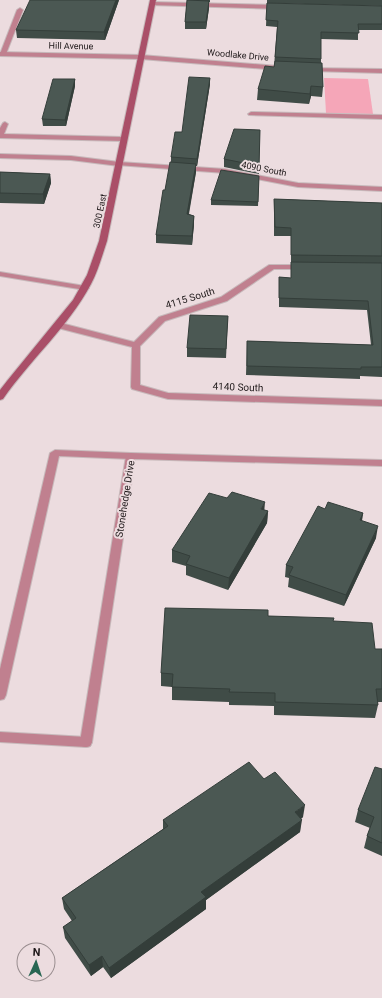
<svg xmlns="http://www.w3.org/2000/svg" width="382" height="998" font-family="Roboto,sans-serif">
<style>
.green{fill:#f5a6b8}
.lines{fill:none;stroke-linecap:round;stroke-linejoin:round}
.lane-casing{stroke:#c7b9bb;stroke-width:2}
.street-casing{stroke:#c7b9bb;stroke-width:2}
.secondary-casing{stroke:#c7b9bb;stroke-width:2}
.lane{fill:#c0808f;fill-rule:evenodd}
.street{fill:#c0808f;fill-rule:evenodd}
.secondary{fill:#aa4f68;fill-rule:evenodd}
.wall{fill:#404c47}
.shaded-wall{fill:#343e3a}
.building{fill:#4b5853;stroke:#343e3a}
.labels{text-anchor:middle;dominant-baseline:central;stroke-width:4;stroke-linejoin:round;paint-order:stroke}
.far-street-label{font-size:9px;fill:#1e1819;stroke:#ecdcdf}
.street-label{font-size:10px;fill:#1e1819;stroke:#ecdcdf}
</style>
<rect width="100%" height="100%" fill="#ecdcdf"/>
<!-- green -->
<polygon class="green" points="324,78 368,79 373,114 326,113"/>
<g class="lines">
<defs>
<g id="lane">
<polygon points="20,8 23,10 6,54 1,55 0,54 17,10"/>
<polygon points="251,112 382,115 382,119 249,115 248,114"/>
<polygon points="5,122 8,124 4,134 123,137 126,139 123,141 0,138 0,128 3,123"/>
<polygon points="0,154 71,156 119,162 122,164 119,166 71,160 0,158"/>
<polygon points="0,272 85,286 89,288 85,290 0,276"/>
<polygon points="55,450 131,453 136,456 131,459 59,456 6,695 4,699 0,700 0,669 50,453"/>
<polygon points="0,732 86,737 90,738 92,742 90,746 86,747 0,742"/>
</g>
<g id="street">
<polygon points="152,2 280,5 283,7 280,9 150,5 150,3"/>
<polygon points="0,52 141,55 278,66 281,68 278,70 141,59 0,56"/>
<polygon points="308,68 382,69 382,73 310,71 307,69"/>
<polygon points="119,162 225,169 298,183 382,187 382,191 298,187 225,173 117,165 116,164"/>
<polygon points="269,265 304,265 308,267 304,269 274,269 227,301 165,321 140,346 140,385 168,393 382,400 382,406 168,399 132,389 131,387 132,347 54,327 53,325 57,322 134,342 159,317 221,297"/>
<polygon points="131,453 382,460 382,466 135,459 92,742 90,746 86,747 82,746 80,742 126,456"/>
</g>
<path id="secondary" d="M150,0H156L107,241C102,256 98,271 91,284C68,327 31,359 3,399L0,400V390L7,381L73,300L87,275L99,241Z"/>
</defs>
<!-- lane casing -->
<use href="#lane" class="lane-casing"/>
<!-- street casing -->
<use href="#street" class="street-casing"/>
<!-- secondary casing -->
<use href="#secondary" class="secondary-casing"/>
<!-- lane -->
<use href="#lane" class="lane"/>
<!-- street -->
<use href="#street" class="street"/>
<!-- secondary -->
<use href="#secondary" class="secondary"/>
</g>
<!-- wall -->
<g class="wall">
<polygon points="119,0 105,40 17,38 16,30"/>
<polygon points="187,0 210,0 210,2 209,2 209,8 206,29 185,29 185,22"/>
<polygon points="267,0 382,0 382,6 267,3"/>
<polygon points="267,3 382,6 382,30 358,30 358,40 321,39 321,63 323,87 322,97 311,96 309,104 257,100 258,89 274,67 277,27 266,26"/>
<polygon points="210,78 210,84 197,166 196,166 196,172 189,214 194,216 194,224 192,245 156,243 156,235 171,162 171,157 182,132"/>
<polygon points="75,79 75,86 66,126 43,126 42,119"/>
<polygon points="260,130 259,174 224,167 224,159"/>
<polygon points="0,172 50,174 51,183 44,204 0,203"/>
<polygon points="259,176 258,206 211,205 211,200"/>
<polygon points="274,199 382,203 382,377 360,376 360,379 246,375 247,341 371,345 367,310 279,307 279,277 291,278 291,236 274,236"/>
<polygon points="228,316 226,358 187,357 187,348"/>
<polygon points="325,509 363,513 362,521 376,538 344,606 288,587 289,578 285,577 286,565"/>
<polygon points="264,510 268,511 267,523 228,590 186,575 186,566 172,562 172,550"/>
<polygon points="268,616 334,621 375,649 382,649 382,702 378,702 378,705 375,718 274,715 274,706 229,705 229,702 172,700 172,687 161,686 161,673"/>
<polygon points="382,769 382,856 364,848 367,836 370,828 355,822 358,810"/>
<polygon points="264,779 303,817 301,819 300,832 206,900 206,909 111,978 103,967 91,976 65,938 63,927 72,921 64,909 62,898 163,829 163,820"/>
</g>
<!-- shaded-wall -->
<g class="shaded-wall">
<polygon points="116,0 119,0 105,40 104,32"/>
<polygon points="209,1 209,8 206,29 206,22"/>
<polygon points="210,78 210,84 197,166 197,159"/>
<polygon points="75,79 75,86 66,126 65,120"/>
<polygon points="311,86 311,96 309,104 310,94"/>
<polygon points="196,164 196,172 187,222 187,214"/>
<polygon points="50,174 51,183 44,204 43,194"/>
<polygon points="194,216 194,224 192,245 192,236"/>
<polygon points="265,502 264,514 261,509"/>
<polygon points="268,511 267,523 228,590 229,578"/>
<polygon points="363,513 361,525 360,520"/>
<polygon points="378,526 376,538 344,606 346,595"/>
<polygon points="305,805 303,817 293,824 295,812"/>
<polygon points="302,820 300,832 206,900 206,909 111,978 109,968 201,892"/>
<polygon points="102,956 103,967 91,976 89,965"/>
</g>
<!-- building -->
<g class="building">
<polygon points="30,0 116,0 104,32 16,30"/>
<polygon points="187,0 209,1 206,22 185,22"/>
<polygon points="267,3 382,6 382,24 358,24 359,33 321,32 321,59 275,57 278,21 266,20"/>
<polygon points="275,61 322,63 323,87 311,86 310,94 258,89 265,66 274,67"/>
<polygon points="189,77 210,78 197,159 171,157 175,132 182,132"/>
<polygon points="53,79 75,79 65,120 42,119"/>
<polygon points="234,129 260,130 259,166 224,159"/>
<polygon points="170,162 196,164 187,214 194,216 192,236 156,235 163,190 165,190"/>
<polygon points="221,170 259,176 258,202 211,200"/>
<polygon points="0,172 50,174 43,194 0,193"/>
<polygon points="274,199 382,203 382,256 291,255 291,228 275,227"/>
<polygon points="291,262 382,263 382,367 361,367 361,369 247,366 247,341 373,345 368,301 279,298 279,277 291,278"/>
<polygon points="190,315 228,316 226,349 187,348"/>
<polygon points="232,492 265,502 261,509 268,511 229,578 186,564 190,556 172,550 209,493 227,498"/>
<polygon points="328,502 363,513 360,520 378,526 346,595 289,575 293,567 286,565 318,506 325,509"/>
<polygon points="165,608 268,610 268,616 334,618 333,621 372,623 375,649 382,649 382,689 376,689 378,705 275,702 275,693 229,692 230,689 172,687 173,674 161,673"/>
<polygon points="249,762 264,779 275,772 305,805 295,812 302,820 201,892 206,897 109,968 102,956 89,965 63,927 76,918 62,898 168,826 163,820"/>
<polygon points="375,767 382,769 382,843 367,836 374,817 358,810"/>
</g>
<g class="labels">
<!-- far-street labels -->
<g class="far-street-label">
<text transform="translate(71 46) rotate(1)">Hill Avenue</text>
<text transform="translate(238 55) rotate(5)">Woodlake Drive</text>
<text transform="translate(264 169) rotate(11)">4090 South</text>
<text transform="translate(100 211) rotate(-78)">300 East</text>
</g>
<!-- street labels -->
<g class="street-label">
<text transform="translate(190 298) rotate(-17)">4115 South</text>
<text transform="translate(238 387) rotate(2)">4140 South</text>
<text transform="translate(125 499) rotate(-81)">Stonehedge Drive</text>
</g>
</g>
<!-- north arrow -->
<g transform="translate(36 962) rotate(3)"><circle r="19" fill="#ecdcdf" stroke="#9a8e90"/>
<path d="M0-3L7 15L0 10L-7 15Z" fill="#286653"/>
<text y="-6" font-size="11" font-weight="bold" text-anchor="middle" fill="#1e1819">N</text>
</g>
</svg>
